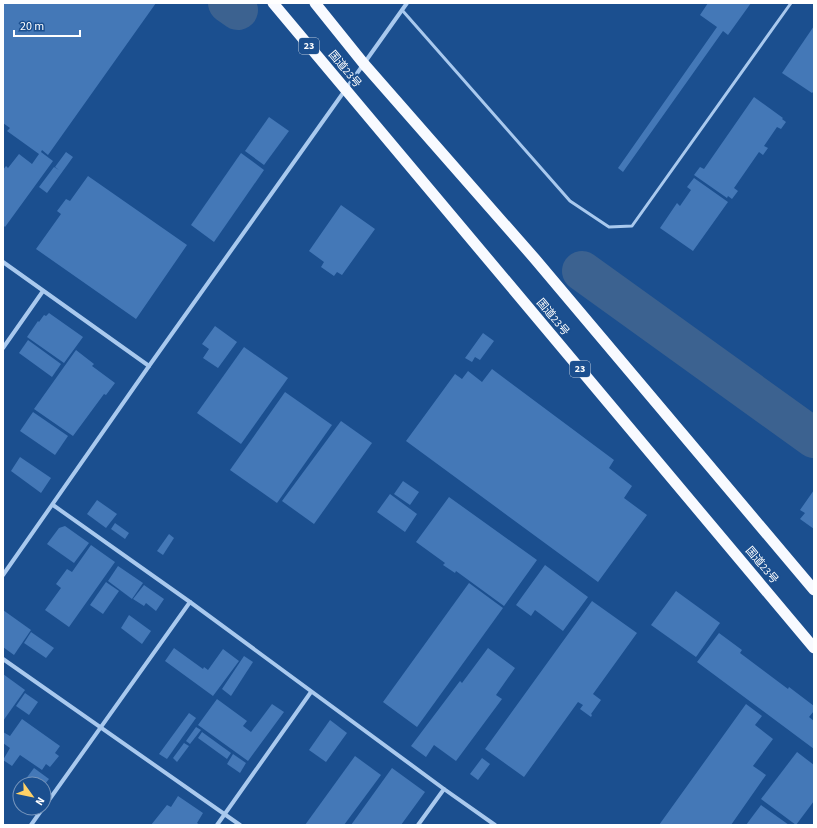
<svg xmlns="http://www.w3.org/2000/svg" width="817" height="828" font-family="'Source Sans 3','Noto Sans JP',sans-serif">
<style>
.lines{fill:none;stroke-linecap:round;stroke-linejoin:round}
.river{stroke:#3c6290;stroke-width:40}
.building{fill:#4478b7}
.service{stroke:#a9c9ee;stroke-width:3}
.minor{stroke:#a9c9ee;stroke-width:4}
.trunk{stroke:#f8faff;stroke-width:11}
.labels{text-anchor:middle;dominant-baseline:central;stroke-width:4;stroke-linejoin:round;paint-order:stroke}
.shield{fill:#1b4f8f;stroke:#bbcadd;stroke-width:1}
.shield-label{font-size:10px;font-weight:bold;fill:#fff}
.street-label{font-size:11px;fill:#fff;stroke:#1b4f8f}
</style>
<rect width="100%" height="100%" fill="#1b4f8f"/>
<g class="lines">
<!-- river -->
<g class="river">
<polyline points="228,3 238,10"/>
<polyline points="582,271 814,438"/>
</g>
</g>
<!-- building -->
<g class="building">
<polygon points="3,3 156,3 48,155 42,150 41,152 53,161 5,227 3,225 3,170 6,166 8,168 19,154 32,164 39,154 7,131 10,128 3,123"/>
<polygon points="708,3 751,3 728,35 723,31 623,172 618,168 717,27 700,15"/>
<polygon points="814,26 814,91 812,93 782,73"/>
<polygon points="754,97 783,118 782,119 786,122 781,129 777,127 764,146 768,148 763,155 759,152 734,188 738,191 732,199 728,196 727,198 694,175 700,167 704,169"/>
<polygon points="269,117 289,131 264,165 245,151"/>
<polygon points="66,152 73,157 47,193 39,187 54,167 59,170 55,167"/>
<polygon points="241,153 264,170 214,242 191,225"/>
<polygon points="88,176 187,245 136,319 36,249 61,214 57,211 66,199 70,201"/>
<polygon points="694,178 728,202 693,251 660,228 677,203 680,206 691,190 687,187"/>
<polygon points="341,205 375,229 342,275 337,272 334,276 321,267 324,262 309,251"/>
<polygon points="49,313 83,337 64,363 27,337 38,321 39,322 44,315 46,316"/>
<polygon points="215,326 237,342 218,368 203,358 209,349 202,344"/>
<polygon points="483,333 494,341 480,360 475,357 472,362 465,358"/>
<polygon points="28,340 61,364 52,377 19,353"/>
<polygon points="244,347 288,378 241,444 197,413"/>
<polygon points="76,350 94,364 92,366 115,383 106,395 104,394 73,436 34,409"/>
<polygon points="492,369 614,460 609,468 632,486 624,498 647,515 598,582 406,441 455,374 462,379 468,371 482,382"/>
<polygon points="285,392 332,425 277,503 230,470"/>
<polygon points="33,412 68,436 55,455 20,431"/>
<polygon points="341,421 372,443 314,524 282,501"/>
<polygon points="20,457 51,478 41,493 11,471"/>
<polygon points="403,481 419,492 410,505 394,494"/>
<polygon points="814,490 814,529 800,519 805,513 800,510"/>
<polygon points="390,494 417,514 405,532 377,512"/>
<polygon points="449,497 537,560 504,606 456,571 455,573 443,565 445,563 416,542"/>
<polygon points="97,500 117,514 106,528 87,514"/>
<polygon points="115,523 129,533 125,539 111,529"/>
<polygon points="65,526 89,543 74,563 47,544 59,528"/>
<polygon points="169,534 174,538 163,555 157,551"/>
<polygon points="91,545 115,562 69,627 45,610 61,588 56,584 67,569 72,572"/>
<polygon points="545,565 588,597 563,631 535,610 531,616 516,605"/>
<polygon points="118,566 143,583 132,599 108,581"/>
<polygon points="106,582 119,591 103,614 90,605"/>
<polygon points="469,583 503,608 417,727 383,702"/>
<polygon points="144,585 164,599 156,611 146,603 144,606 133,599"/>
<polygon points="676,591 720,623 696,657 651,625"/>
<polygon points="592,601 637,633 593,694 601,700 591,714 592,715 591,717 580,709 583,705 578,702 524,777 485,749"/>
<polygon points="3,610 31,630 14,655 3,647"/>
<polygon points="129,615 151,631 142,644 121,628"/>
<polygon points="31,632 54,648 46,658 24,643"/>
<polygon points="719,633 742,650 740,653 788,689 789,687 814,706 814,711 809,717 814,721 814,749 697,662"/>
<polygon points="174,648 203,669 204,667 208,670 223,649 239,661 213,696 165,661"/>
<polygon points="488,648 515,668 496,695 502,699 456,761 434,745 426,757 411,746 460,681 462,683"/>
<polygon points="244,656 253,662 231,696 222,689"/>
<polygon points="3,674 25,690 3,721"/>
<polygon points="25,693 38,702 29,715 16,706"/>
<polygon points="217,699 247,721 243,726 251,732 272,704 284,712 248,761 198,725"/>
<polygon points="746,704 762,716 755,725 773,739 753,766 766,775 731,825 659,825"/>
<polygon points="189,713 196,718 167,759 159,754"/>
<polygon points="22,719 60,746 55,753 59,756 50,767 46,764 42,770 20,755 12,766 3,760 10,748 3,743 3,732 10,736"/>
<polygon points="330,720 347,733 326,762 309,750"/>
<polygon points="196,727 201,730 190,744 186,741"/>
<polygon points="202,732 231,753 227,759 198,738"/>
<polygon points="184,743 189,746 177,762 173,758"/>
<polygon points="797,752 814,765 814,801 796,825 761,799"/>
<polygon points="233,754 246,763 240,773 227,764"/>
<polygon points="355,756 381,775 344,825 305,825"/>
<polygon points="482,758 490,764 478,780 470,774"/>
<polygon points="34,768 49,779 45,784 22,784"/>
<polygon points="392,768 425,792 401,825 351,825"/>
<polygon points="178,796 203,813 197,823 200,825 151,825 167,805 171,807"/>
<polygon points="761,805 789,825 746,825"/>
</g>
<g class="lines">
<!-- service -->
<polyline class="service" points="402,10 570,201 609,227 632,226 791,3"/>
<!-- minor -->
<g class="minor">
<polyline points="3,262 149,366"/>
<polyline points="3,348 43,291"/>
<polyline points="53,505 190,602 444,789 495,825"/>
<polyline points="3,575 149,366 407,3"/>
<polyline points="3,659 240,825"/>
<polyline points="44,807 190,602"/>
<polyline points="31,825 43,808"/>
<polyline points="217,825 311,692"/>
<polyline points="418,825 444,789"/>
</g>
<!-- trunk -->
<g class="trunk">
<polyline points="273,3 814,648"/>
<polyline points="315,3 364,64 535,259 814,590"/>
</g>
</g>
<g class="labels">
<!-- shield labels -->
<g class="shield">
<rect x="299" y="38" width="20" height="16" rx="3"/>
<rect x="570" y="361" width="20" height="16" rx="3"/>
</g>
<g class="shield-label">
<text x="309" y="46">23</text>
<text x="580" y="369">23</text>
</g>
<!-- street labels -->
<g class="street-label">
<text transform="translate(345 69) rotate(50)">国道23号</text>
<text transform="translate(553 317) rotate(50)">国道23号</text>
<text transform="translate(762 565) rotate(50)">国道23号</text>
</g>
</g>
<!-- border -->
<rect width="817" height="828" fill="none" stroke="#ffffff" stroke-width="8"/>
<!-- north arrow -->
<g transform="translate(32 796) rotate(123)"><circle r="19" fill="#1b4f8f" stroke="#7695bc"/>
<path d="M0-3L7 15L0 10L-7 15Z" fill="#ffd166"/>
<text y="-6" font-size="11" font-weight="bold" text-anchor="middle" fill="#ffffff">N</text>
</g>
<!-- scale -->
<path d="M14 30v6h66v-6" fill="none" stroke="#ffffff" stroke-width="2"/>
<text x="20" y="30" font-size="12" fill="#ffffff" stroke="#1b4f8f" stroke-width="3" paint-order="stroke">20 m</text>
</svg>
